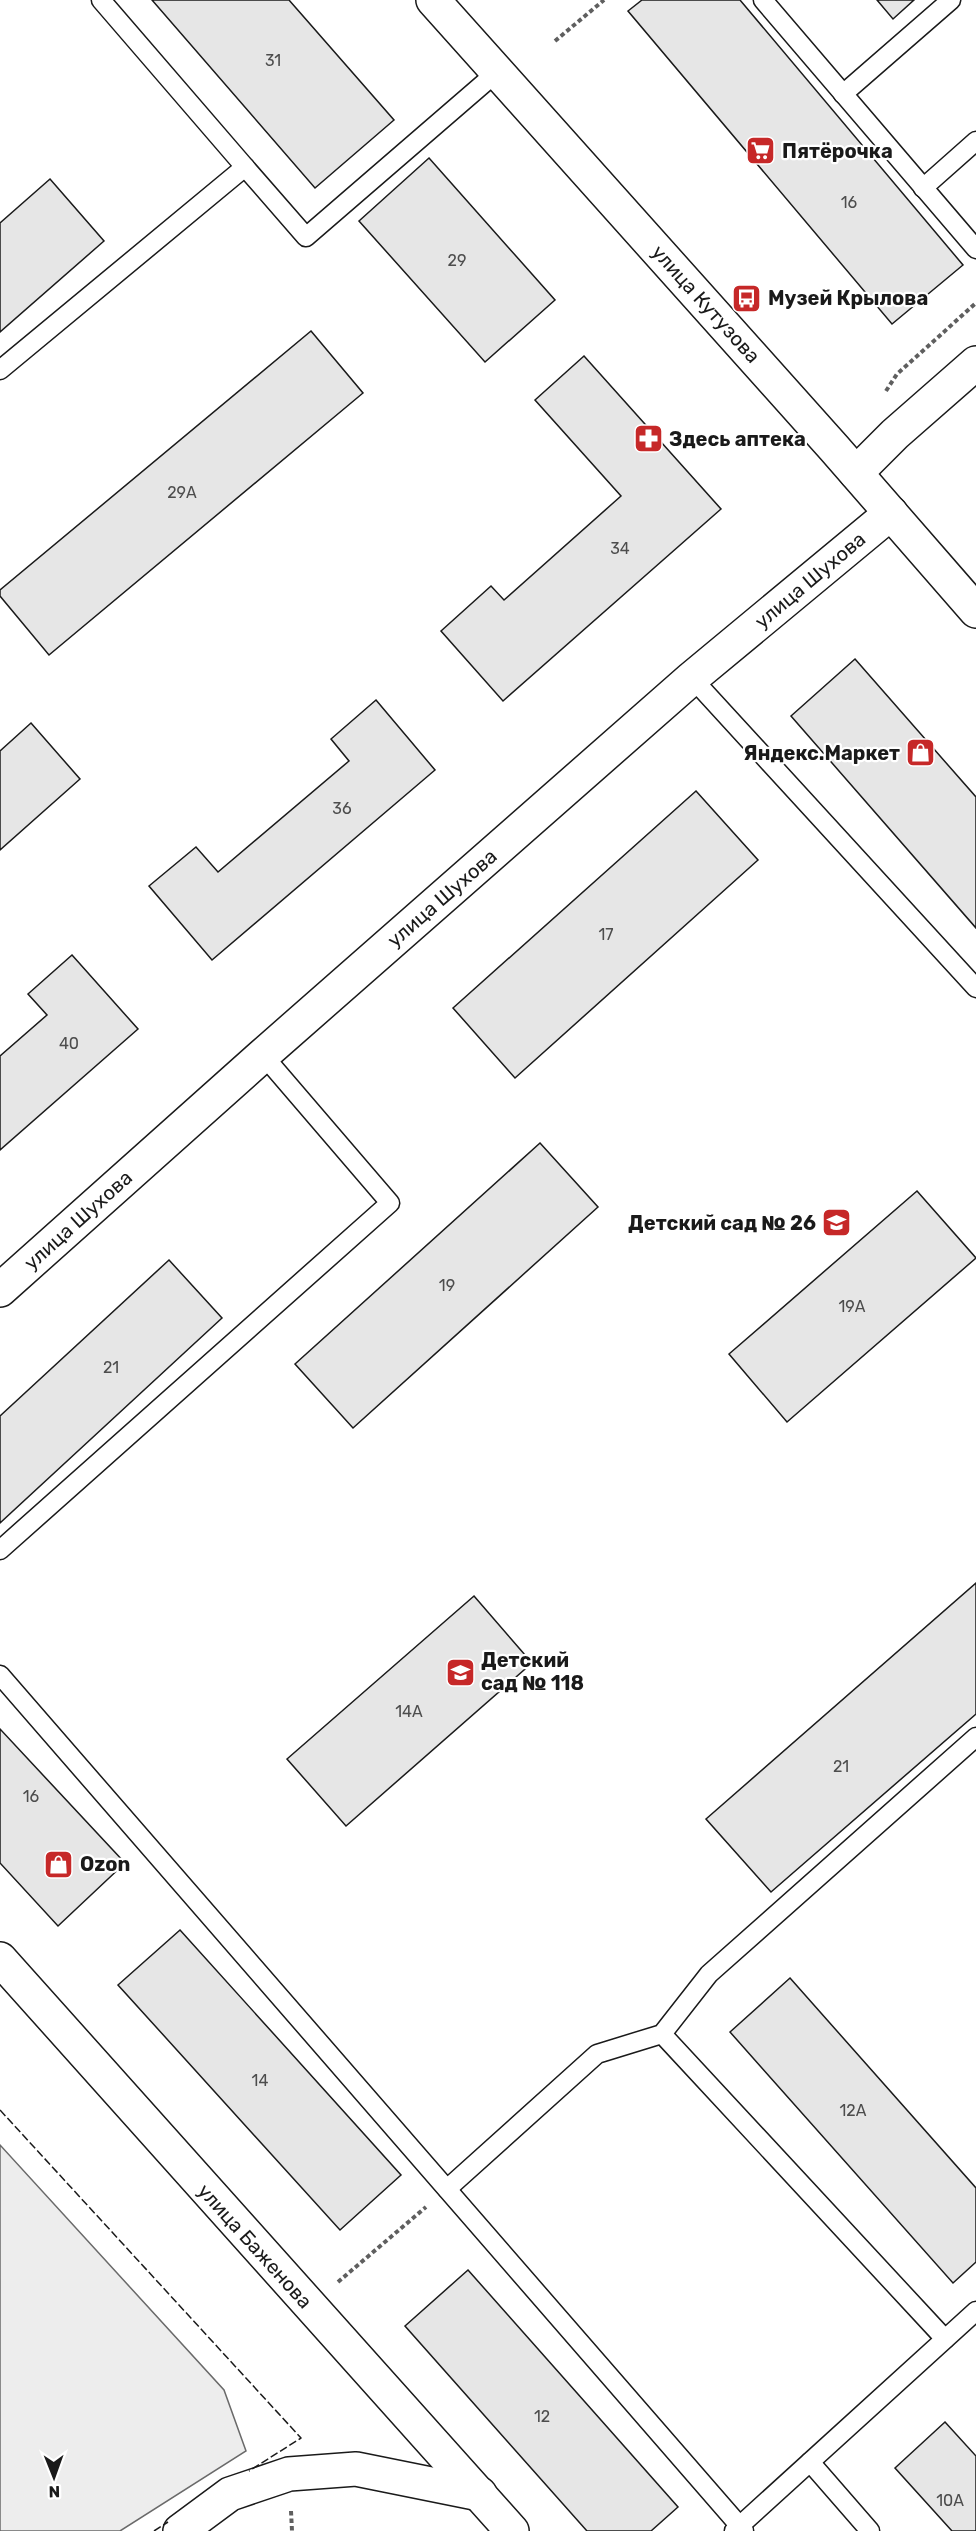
<svg xmlns="http://www.w3.org/2000/svg" width="976" height="2531" font-family="Rubik,sans-serif">
<style>
.built{fill:#ededed;stroke:#6a6a6a;stroke-width:1.5}
.building{fill:#e6e6e6;stroke:#1a1a1a;stroke-width:1.5}
.lines{fill:none;stroke-linecap:round;stroke-linejoin:round}
.lane-casing{stroke:#1a1a1a;stroke-width:21}
.street-casing{stroke:#1a1a1a;stroke-width:36}
.secondary-casing{stroke:#1a1a1a;stroke-width:36}
.path{stroke:#5f5f5f;stroke-width:4;stroke-dasharray:4.5 3;stroke-linecap:butt}
.lane{stroke:#fff;stroke-width:18}
.street{stroke:#fff;stroke-width:33}
.secondary{stroke:#fff;stroke-width:33}
.fence{stroke:#1a1a1a;stroke-width:1.5;stroke-dasharray:8 3;stroke-linecap:butt}
.labels{text-anchor:middle;dominant-baseline:central;stroke-width:4.5;stroke-linejoin:round;paint-order:stroke}
.number-label{font-size:16px;fill:#4d4d4d}
.poi-label{font-size:20px;font-weight:bold;fill:#1a1a1a;stroke:#fff;text-anchor:start}
.street-label{font-size:20px;fill:#1a1a1a;stroke:#fff}
</style>
<rect width="100%" height="100%" fill="#fff"/>
<!-- built -->
<polygon class="built" points="0,2145 224,2390 246,2451 120,2531 0,2531"/>
<!-- building -->
<g class="building">
<polygon points="152,0 289,0 394,120 315,188"/>
<polygon points="642,0 740,0 963,265 892,324 628,11"/>
<polygon points="877,0 914,0 893,19"/>
<polygon points="429,158 555,300 485,362 359,221"/>
<polygon points="50,179 104,241 0,332 0,223"/>
<polygon points="311,331 363,393 49,655 0,596 0,590"/>
<polygon points="584,356 721,509 503,701 441,631 491,586 504,600 621,496 535,400"/>
<polygon points="855,659 976,797 976,928 791,716"/>
<polygon points="376,700 435,770 212,960 149,886 196,847 218,872 349,761 331,739"/>
<polygon points="31,723 80,779 0,850 0,751"/>
<polygon points="696,791 758,860 515,1078 453,1008"/>
<polygon points="72,955 138,1029 0,1150 0,1056 47,1015 28,994"/>
<polygon points="540,1143 598,1207 353,1428 295,1364"/>
<polygon points="917,1191 976,1258 787,1422 729,1354"/>
<polygon points="169,1260 222,1318 0,1523 0,1416"/>
<polygon points="976,1583 976,1714 771,1892 706,1819"/>
<polygon points="474,1596 532,1663 346,1826 287,1759"/>
<polygon points="0,1729 125,1863 58,1926 0,1863"/>
<polygon points="180,1930 401,2175 340,2230 118,1985"/>
<polygon points="790,1978 976,2188 976,2262 953,2283 730,2032"/>
<polygon points="468,2270 678,2507 651,2531 587,2531 405,2326"/>
<polygon points="945,2422 976,2456 976,2531 952,2531 895,2468"/>
</g>
<g class="lines">
<defs>
<g id="lane">
<polyline points="101,0 245,167"/>
<polyline points="763,0 976,249"/>
<polyline points="843,94 951,0"/>
<polyline points="923,188 976,141"/>
<polyline points="0,370 245,167 306,237 497,72"/>
<polyline points="692,678 976,988"/>
<polyline points="0,1550 390,1203 263,1055"/>
<polyline points="0,1675 744,2531"/>
<polyline points="662,2034 945,2339"/>
<polyline points="447,2189 597,2054 662,2034 709,1974 976,1737"/>
<polyline points="810,2462 870,2531"/>
<polyline points="734,2531 976,2311"/>
</g>
<g id="street">
<polyline points="0,1290 263,1055 692,678 891,513"/>
<polyline points="0,1959 512,2531"/>
<polyline points="180,2531 230,2494 289,2474 356,2469 480,2494"/>
</g>
<g id="secondary">
<polyline points="433,0 834,448 976,611"/>
<polyline points="856,473 895,434 976,363"/>
</g>
</defs>
<!-- lane casing -->
<use href="#lane" class="lane-casing"/>
<!-- street casing -->
<use href="#street" class="street-casing"/>
<!-- secondary casing -->
<use href="#secondary" class="secondary-casing"/>
<!-- path -->
<g class="path">
<polyline points="555,41 604,0"/>
<polyline points="886,391 897,374 976,303"/>
<polyline points="338,2282 426,2207"/>
<polyline points="291,2511 292,2531"/>
</g>
<!-- lane -->
<use href="#lane" class="lane"/>
<!-- street -->
<use href="#street" class="street"/>
<!-- secondary -->
<use href="#secondary" class="secondary"/>
<!-- fence -->
<g class="fence">
<polyline points="0,2110 301,2438 249,2471"/>
<polyline points="154,2531 168,2522"/>
</g>
</g>
<!-- icons -->
<defs>
<symbol id="supermarket-square" viewBox="-11 -11 22 22"><rect x="-9" y="-9" width="18" height="18" rx="4" fill="#c62828" stroke="#fff"/><path d="M-6-5.5h2.5l.6 2H6L4.5 2H-2.5L-4.4-4H-6ZM-1.5 3.2a1.3 1.3 0 1 0 .1 0ZM3 3.2a1.3 1.3 0 1 0 .1 0Z" fill="#fff"/></symbol>
<symbol id="bus-square" viewBox="-11 -11 22 22"><rect x="-9" y="-9" width="18" height="18" rx="4" fill="#c62828" stroke="#fff"/><path d="M-5-6H5V4H4V6H2V4H-2V6H-4V4H-5ZM-3.5-4V0h7V-4ZM-3.5 1.2v1.5H-2V1.2ZM2 1.2v1.5H3.5V1.2Z" fill="#fff"/></symbol>
<symbol id="pharmacy-square" viewBox="-11 -11 22 22"><rect x="-9" y="-9" width="18" height="18" rx="4" fill="#c62828" stroke="#fff"/><path d="M-2-6h4v4h4v4h-4v4h-4v-4h-4v-4h4Z" fill="#fff"/></symbol>
<symbol id="shop-square" viewBox="-11 -11 22 22"><rect x="-9" y="-9" width="18" height="18" rx="4" fill="#c62828" stroke="#fff"/><path d="M-5-2.5h2.3a2.7 3.5 0 0 1 5.4 0H5L5.5 6h-11ZM-1.5-2.5h3a1.5 2.3 0 0 0-3 0Z" fill="#fff"/></symbol>
<symbol id="school-square" viewBox="-11 -11 22 22"><rect x="-9" y="-9" width="18" height="18" rx="4" fill="#c62828" stroke="#fff"/><path d="M0-5L7-2L0 1L-7-2ZM-4 1L0 2.5L4 1V4Q0 6-4 4Z" fill="#fff"/></symbol>
</defs>
<g fill-rule="evenodd">
<use href="#supermarket-square" x="744" y="134" width="33" height="33"/>
<use href="#bus-square" x="730" y="282" width="33" height="33"/>
<use href="#pharmacy-square" x="632" y="422" width="33" height="33"/>
<use href="#shop-square" x="904" y="736" width="33" height="33"/>
<use href="#school-square" x="820" y="1206" width="33" height="33"/>
<use href="#school-square" x="444" y="1656" width="33" height="33"/>
<use href="#shop-square" x="42" y="1848" width="33" height="33"/>
</g>
<g class="labels">
<!-- number labels -->
<g class="number-label">
<text x="273" y="60">31</text>
<text x="849" y="202">16</text>
<text x="457" y="260">29</text>
<text x="182" y="492">29А</text>
<text x="620" y="548">34</text>
<text x="342" y="808">36</text>
<text x="606" y="934">17</text>
<text x="69" y="1043">40</text>
<text x="447" y="1285">19</text>
<text x="852" y="1306">19А</text>
<text x="111" y="1367">21</text>
<text x="409" y="1711">14А</text>
<text x="841" y="1766">21</text>
<text x="31" y="1796">16</text>
<text x="260" y="2080">14</text>
<text x="853" y="2110">12А</text>
<text x="542" y="2416">12</text>
<text x="950" y="2500">10А</text>
</g>
<!-- poi labels -->
<g class="poi-label">
<text x="782" y="151">Пятёрочка</text>
<text x="768" y="298">Музей Крылова</text>
<text x="669" y="439">Здесь аптека</text>
<text x="900" y="753" text-anchor="end">Яндекс.Маркет</text>
<text x="816" y="1223" text-anchor="end">Детский сад № 26</text>
<text x="481" y="1660">Детский<tspan x="481" dy="23">сад № 118</tspan></text>
<text x="80" y="1864">Ozon</text>
</g>
<!-- street labels -->
<g class="street-label">
<text transform="translate(706 304) rotate(48)">улица Кутузова</text>
<text transform="translate(810 580) rotate(-40)">улица Шухова</text>
<text transform="translate(442 898) rotate(-41)">улица Шухова</text>
<text transform="translate(78 1220) rotate(-42)">улица Шухова</text>
<text transform="translate(255 2246) rotate(48)">улица Баженова</text>
</g>
</g>
<!-- north arrow -->
<g transform="translate(54 2477) rotate(179)" stroke="#ffffff" stroke-width="4.5" paint-order="stroke">
<path d="M0-4.5L10 22L0 15L-10 22Z" fill="#1a1a1a"/>
<text y="-9" font-size="16" font-weight="bold" text-anchor="middle" fill="#1a1a1a">N</text>
</g>
</svg>
